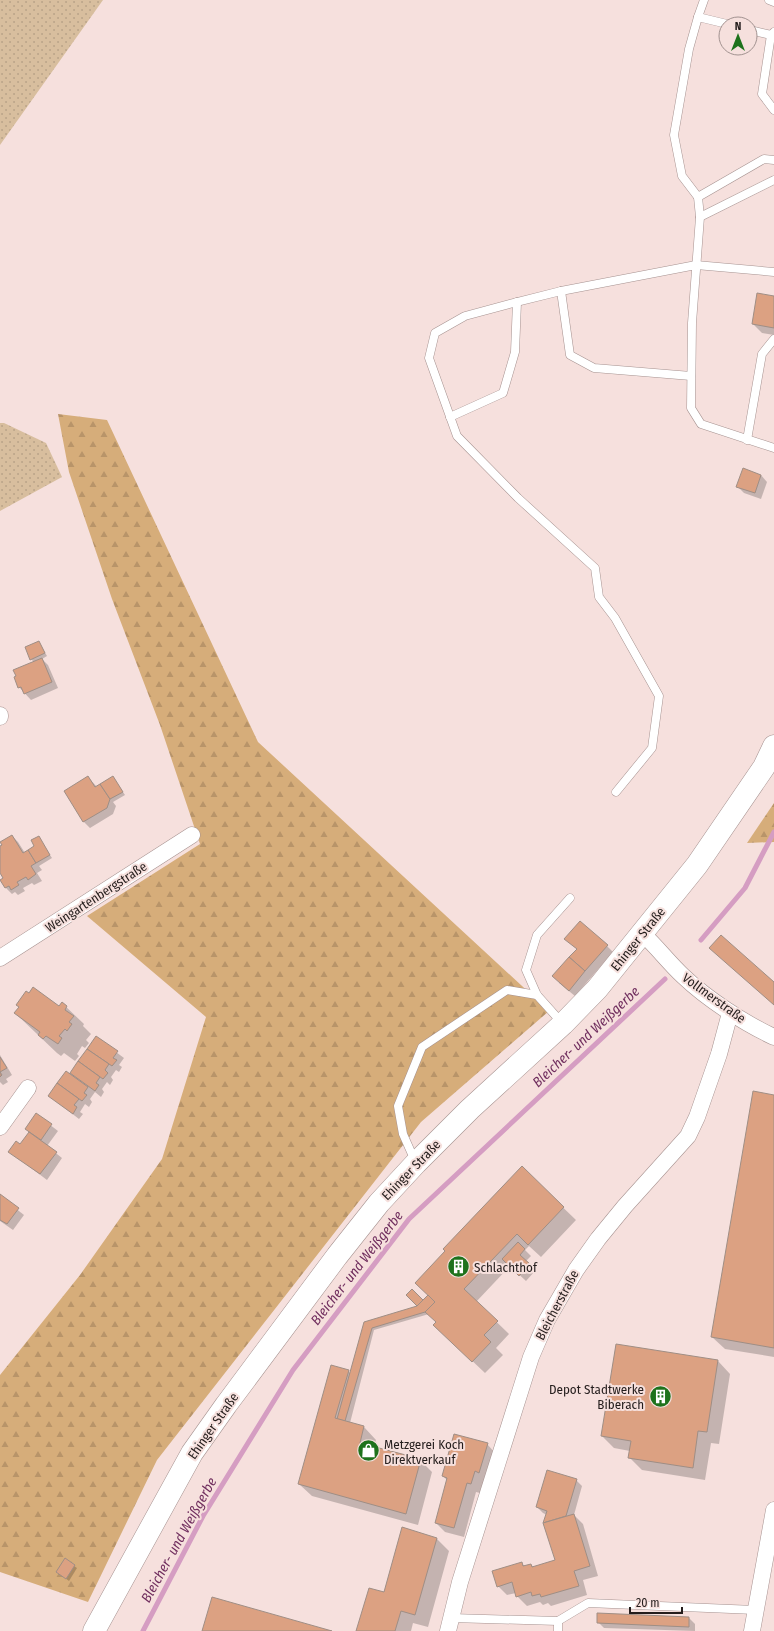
<svg xmlns="http://www.w3.org/2000/svg" width="774" height="1631" font-family="'Fira Sans Condensed',sans-serif">
<style>
.grass{fill:url(#grass-dots)}
.forest{fill:url(#forest-firs)}
.shadow{fill:#0003}
.lines{fill:none;stroke-linecap:round;stroke-linejoin:round}
.stream{stroke:#d59dc2;stroke-width:5}
.building{fill:#dca182;stroke:#9f8e85}
.service-casing{stroke:#a69290;stroke-width:9}
.minor-casing{stroke:#a69290;stroke-width:17}
.primary-casing{stroke:#a69290;stroke-width:23}
.service{stroke:#fff;stroke-width:8}
.minor{stroke:#fff;stroke-width:16}
.primary{stroke:#fff;stroke-width:22}
.labels{text-anchor:middle;dominant-baseline:central;stroke-width:4;stroke-linejoin:round;paint-order:stroke}
.street-label{font-size:13px;fill:#241d1c;stroke:#f6e0dd}
.poi-label{font-size:13px;fill:#241d1c;stroke:#f6e0dd;text-anchor:start}
.water-label{font-size:14px;font-style:italic;fill:#702e5e;stroke:#f6e0dd}
</style>
<defs>
<pattern id="grass-dots" width="8" height="8" patternUnits="userSpaceOnUse"><rect width="8" height="8" fill="#d8be9e"/><path d="M2 2h.1M6 6h.1" fill="none" stroke="#b9a388" stroke-width="1.8" stroke-linecap="round"/></pattern>
<pattern id="forest-firs" width="22" height="20" patternUnits="userSpaceOnUse"><rect width="22" height="20" fill="#d6ad7a"/><path d="M5 1l3.5 6h-7zM16 11l3.5 6h-7z" fill="#b89469"/></pattern>
</defs>
<rect width="100%" height="100%" fill="#f6e0dd"/>
<!-- grass -->
<g class="grass">
<polygon points="0,0 103,0 0,145"/>
<polygon points="0,423 4,423 46,443 62,477 0,511"/>
</g>
<!-- forest -->
<g class="forest">
<polygon points="58,414 107,420 258,742 549,1011 421,1122 157,1460 88,1602 0,1572 0,1375 80,1275 162,1159 206,1017 87,916 200,844 160,725 112,599 69,472"/>
<polygon points="774,803 774,842 747,843"/>
</g>
<!-- shadow -->
<g class="shadow">
<polygon points="774,297 774,335 762,333 753,324"/>
<polygon points="761,475 767,482 761,499 744,493 738,487"/>
<polygon points="39,642 47,656 42,659 48,665 58,688 31,700 19,687 34,662 31,659"/>
<polygon points="88,777 97,787 113,777 125,795 113,802 116,806 113,814 90,828 84,822 66,792"/>
<polygon points="12,836 18,842 25,853 36,846 38,837 52,858 39,866 42,870 37,873 42,881 34,885 32,883 23,888 25,891 18,895 15,892 12,894 6,888 2,880 4,878 0,871 0,847"/>
<polygon points="572,945 607,946 613,952 575,996 559,983 577,949"/>
<polygon points="62,1003 84,1024 83,1026 91,1034 86,1040 89,1043 85,1048 82,1046 77,1054 79,1056 75,1061 64,1053 61,1056 57,1053 15,1013 60,1007"/>
<polygon points="96,1037 124,1058 119,1065 122,1067 119,1072 116,1070 111,1077 113,1080 110,1085 107,1082 102,1089 104,1092 101,1097 95,1092 90,1099 92,1102 89,1107 85,1104 80,1112 83,1114 79,1119 49,1096 66,1072 70,1075"/>
<polygon points="0,1055 12,1075 6,1079 8,1082 3,1085 0,1082"/>
<polygon points="774,1096 774,1357 725,1349 712,1337"/>
<polygon points="36,1114 58,1131 47,1146 62,1158 47,1180 10,1152 21,1146 30,1133 26,1129"/>
<polygon points="522,1168 576,1220 541,1257 529,1246 525,1250 531,1256 526,1261 535,1271 526,1281 510,1266 476,1302 509,1334 496,1348 503,1355 485,1373 447,1337 437,1323 429,1314 374,1330 350,1423 364,1427 376,1440 374,1447 420,1460 432,1472 418,1525 312,1496 299,1484 348,1371 351,1374 365,1323 419,1307 429,1295"/>
<polygon points="0,1196 24,1215 13,1230 0,1221"/>
<polygon points="616,1345 718,1361 730,1374 719,1444 711,1443 705,1480 642,1470 629,1457 630,1451 614,1448 602,1436"/>
<polygon points="487,1444 496,1454 480,1493 476,1492 464,1537 445,1532 436,1523 448,1481 443,1476"/>
<polygon points="576,1480 582,1486 574,1515 583,1524 598,1576 583,1580 587,1595 551,1606 548,1603 543,1605 540,1602 527,1606 517,1596 516,1593 507,1595 498,1586 522,1564 525,1566 531,1565 534,1567 556,1561 544,1523 547,1515 543,1513 537,1507"/>
<polygon points="403,1529 437,1539 449,1551 428,1627 413,1623 411,1631 357,1631 384,1593"/>
<polygon points="74,1566 77,1568 69,1581 57,1572"/>
<polygon points="689,1618 695,1624 695,1631 604,1628 598,1622"/>
</g>
<g class="lines">
<!-- stream -->
<g class="stream">
<polyline points="701,940 745,888 774,832"/>
<polyline points="143,1631 203,1516 293,1370 409,1219 665,979"/>
</g>
</g>
<!-- building -->
<g class="building">
<polygon points="757,293 774,296 774,328 752,324"/>
<polygon points="743,468 761,475 755,493 736,487"/>
<polygon points="39,641 45,653 30,660 25,647"/>
<polygon points="42,658 52,682 24,694 21,687 18,688 14,677 16,676 13,670"/>
<polygon points="88,776 95,787 100,784 110,799 107,808 83,822 64,791"/>
<polygon points="113,776 123,792 110,799 100,784"/>
<polygon points="12,835 23,853 28,850 36,863 31,866 36,874 28,880 26,877 17,882 19,885 11,890 9,886 5,888 0,880 3,878 0,873 0,846 2,845 0,842"/>
<polygon points="39,836 50,855 36,863 28,850 34,846 31,840"/>
<polygon points="580,921 608,945 585,971 569,957 577,949 564,939"/>
<polygon points="721,935 774,982 774,1005 709,948"/>
<polygon points="569,957 585,971 569,991 552,976"/>
<polygon points="33,987 59,1006 62,1002 67,1006 65,1010 74,1016 69,1022 72,1024 67,1031 65,1029 59,1036 62,1038 58,1044 46,1036 43,1039 38,1035 40,1032 14,1013 19,1007 16,1005 26,991 29,993"/>
<polygon points="96,1036 118,1051 113,1058 117,1060 112,1066 87,1049"/>
<polygon points="87,1049 109,1064 105,1070 108,1073 103,1079 78,1061"/>
<polygon points="0,1057 7,1068 0,1072 2,1075 0,1077"/>
<polygon points="78,1061 100,1077 96,1083 99,1085 95,1091 70,1073"/>
<polygon points="66,1071 88,1087 84,1093 87,1095 82,1101 57,1083"/>
<polygon points="57,1083 79,1099 74,1105 77,1107 73,1114 48,1096"/>
<polygon points="753,1091 774,1095 774,1348 711,1337"/>
<polygon points="36,1113 52,1124 41,1140 25,1129"/>
<polygon points="29,1132 57,1152 40,1174 8,1152 16,1141 20,1144"/>
<polygon points="522,1166 564,1207 528,1245 517,1234 464,1289 498,1321 484,1335 491,1342 472,1362 433,1325 436,1322 425,1312 435,1302 415,1283 445,1251 443,1249"/>
<polygon points="0,1194 19,1208 7,1224 0,1220"/>
<polygon points="518,1242 525,1249 520,1255 530,1264 519,1276 502,1259"/>
<polygon points="412,1289 423,1300 417,1306 406,1295"/>
<polygon points="428,1295 435,1302 425,1312 372,1328 345,1421 337,1419 364,1322 417,1306"/>
<polygon points="616,1344 718,1360 707,1432 698,1431 693,1468 628,1458 631,1441 601,1436"/>
<polygon points="331,1365 349,1370 335,1418 364,1426 360,1443 421,1459 406,1514 298,1484"/>
<polygon points="454,1434 488,1443 479,1473 475,1471 471,1484 467,1483 454,1528 435,1523 447,1478 442,1476"/>
<polygon points="547,1470 577,1479 566,1516 543,1523 547,1511 536,1507"/>
<polygon points="574,1514 590,1566 574,1571 579,1586 541,1597 540,1594 532,1596 531,1592 516,1597 512,1582 497,1587 492,1571 522,1562 523,1566 531,1564 532,1567 555,1560 543,1523"/>
<polygon points="402,1527 437,1538 415,1615 401,1611 395,1631 356,1631 369,1588 384,1592"/>
<polygon points="65,1558 75,1565 66,1579 56,1572"/>
<polygon points="212,1597 332,1631 202,1631"/>
<polygon points="597,1613 689,1617 689,1627 597,1623"/>
</g>
<g class="lines">
<defs>
<g id="service">
<polyline points="769,0 774,2"/>
<polyline points="698,17 704,0"/>
<polyline points="750,30 771,35"/>
<polyline points="774,32 771,35 762,94 774,110"/>
<polyline points="774,180 700,217 692,323 691,408 701,424 774,448"/>
<polyline points="698,197 682,176 674,135 689,49 698,17 727,24"/>
<polyline points="700,217 698,197 764,159 774,160"/>
<polyline points="561,291 570,355 594,368 691,376"/>
<polyline points="450,417 503,393 515,352 517,302"/>
<polyline points="747,440 762,354 774,339"/>
<polyline points="616,792 652,748 659,696 615,618 599,597 595,568 518,498 457,436 429,358 435,333 465,316 517,302 561,291 696,265 774,272"/>
<polyline points="563,1024 537,995 526,970 537,935 570,898"/>
<polyline points="415,1161 403,1134 398,1106 422,1047 507,990 537,995"/>
<polyline points="451,1618 558,1621 588,1603 755,1610"/>
<polyline points="558,1631 558,1621"/>
</g>
<g id="minor">
<polyline points="0,715 0,717"/>
<path d="M643,934C657,947 669,963 683,976C707,999 744,1023 774,1037"/>
<polyline points="0,958 192,835"/>
<polyline points="0,1127 28,1088"/>
<polyline points="448,1631 460,1582 531,1357 547,1320 576,1270 598,1239 625,1206 688,1136 697,1117 719,1054 730,1013"/>
<polyline points="752,1631 774,1510"/>
</g>
<polyline id="primary" points="94,1631 192,1453 226,1405 337,1256 379,1203 416,1163 470,1109 563,1024 597,989 697,865 764,767 774,746"/>
</defs>
<!-- service casing -->
<use href="#service" class="service-casing"/>
<!-- minor casing -->
<use href="#minor" class="minor-casing"/>
<!-- primary casing -->
<use href="#primary" class="primary-casing"/>
<!-- service -->
<use href="#service" class="service"/>
<!-- minor -->
<use href="#minor" class="minor"/>
<!-- primary -->
<use href="#primary" class="primary"/>
</g>
<!-- icons -->
<defs>
<symbol id="building-disc" viewBox="-11 -11 22 22"><circle r="9.5" fill="#1e721c" stroke="#f6e0dd"/><path d="M-4-6H4V6H1V3H-1V6H-4ZM-2.5-4.3h1.7v1.8h-1.7ZM.8-4.3h1.7v1.8H.8ZM-2.5-1h1.7V.8h-1.7ZM.8-1h1.7V.8H.8Z" fill="#fff"/></symbol>
<symbol id="shop-disc" viewBox="-11 -11 22 22"><circle r="9.5" fill="#1e721c" stroke="#f6e0dd"/><path d="M-5-2.5h2.3a2.7 3.5 0 0 1 5.4 0H5L5.5 6h-11ZM-1.5-2.5h3a1.5 2.3 0 0 0-3 0Z" fill="#fff"/></symbol>
</defs>
<g fill-rule="evenodd">
<use href="#building-disc" x="446" y="1254" width="25" height="25"/>
<use href="#building-disc" x="648" y="1384" width="25" height="25"/>
<use href="#shop-disc" x="356" y="1438" width="25" height="25"/>
</g>
<g class="labels">
<!-- street labels -->
<g class="street-label">
<text transform="translate(96 897) rotate(-33)">Weingartenbergstraße</text>
<text transform="translate(638 939) rotate(-51)">Ehinger Straße</text>
<text transform="translate(714 998) rotate(36)">Vollmerstraße</text>
<text transform="translate(411 1170) rotate(-46)">Ehinger Straße</text>
<text transform="translate(557 1305) rotate(-62)">Bleicherstraße</text>
<text transform="translate(213 1426) rotate(-55)">Ehinger Straße</text>
</g>
<!-- poi labels -->
<g class="poi-label">
<text x="474" y="1267">Schlachthof</text>
<text x="644" y="1389" text-anchor="end">Depot Stadtwerke<tspan x="644" dy="15">Biberach</tspan></text>
<text x="384" y="1444">Metzgerei Koch<tspan x="384" dy="15">Direktverkauf</tspan></text>
</g>
<!-- water labels -->
<g class="water-label">
<text transform="translate(586 1037) rotate(-43)">Bleicher- und Weißgerbe</text>
<text transform="translate(357 1268) rotate(-52)">Bleicher- und Weißgerbe</text>
<text transform="translate(179 1540) rotate(-61)">Bleicher- und Weißgerbe</text>
</g>
</g>
<!-- north arrow -->
<g transform="translate(738 36)"><circle r="19" fill="#f6e0dd" stroke="#a29290"/>
<path d="M0-3L7 15L0 10L-7 15Z" fill="#1e721c"/>
<text y="-6" font-size="11" font-weight="bold" text-anchor="middle" fill="#241d1c">N</text>
</g>
<!-- scale -->
<path d="M630 1607v6h52v-6" fill="none" stroke="#241d1c" stroke-width="2"/>
<text x="636" y="1607" font-size="12" fill="#241d1c" stroke="#f6e0dd" stroke-width="3" paint-order="stroke">20 m</text>
</svg>
